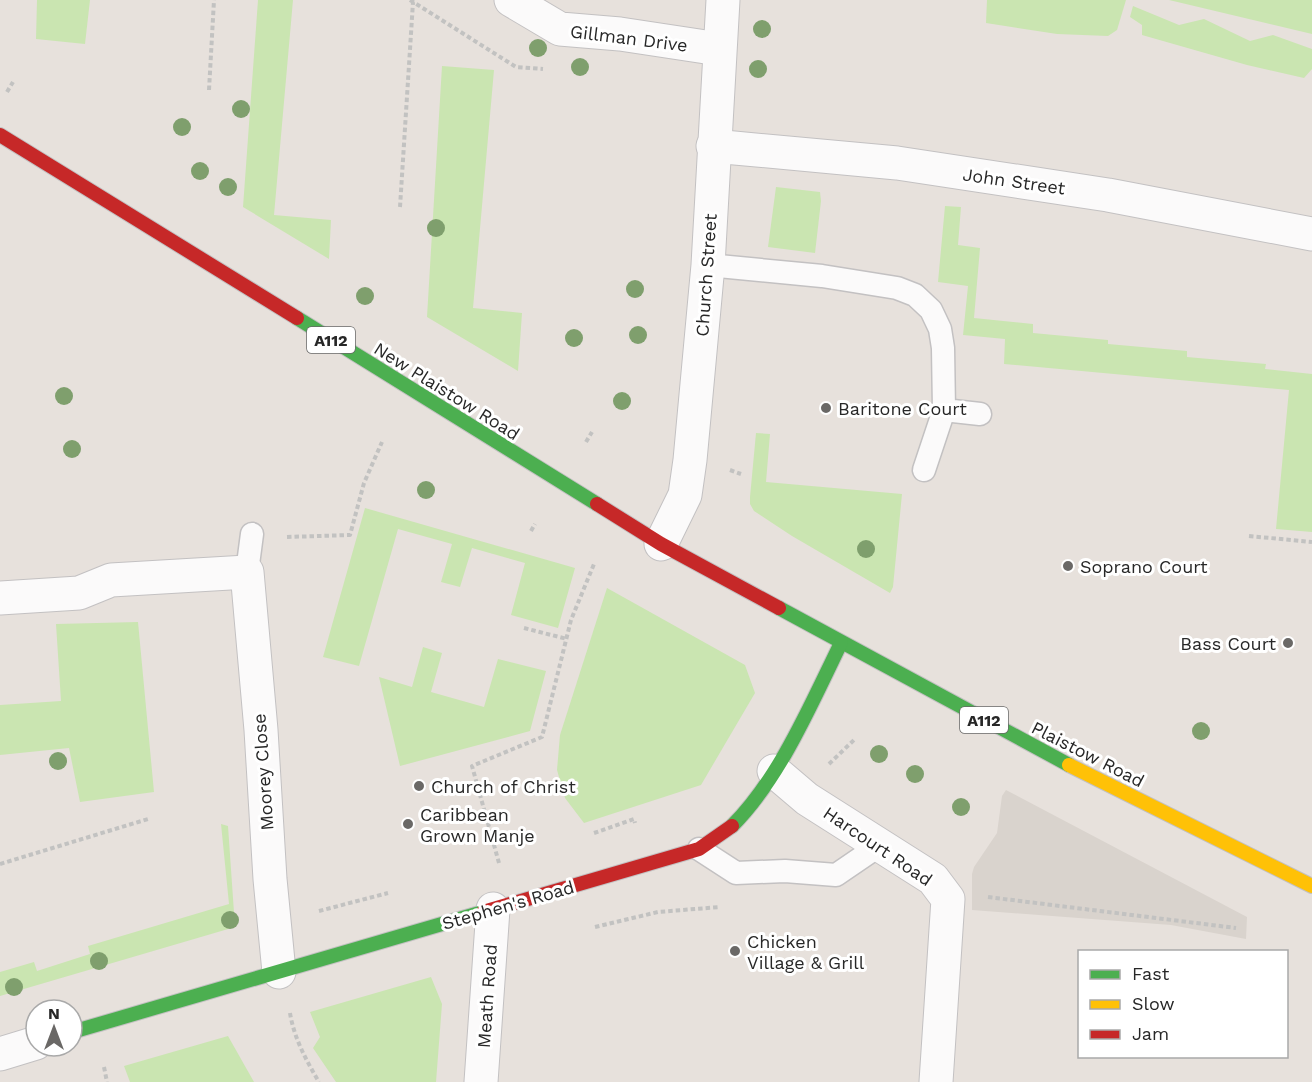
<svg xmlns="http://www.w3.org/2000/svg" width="1312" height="1082" font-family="'Work Sans',sans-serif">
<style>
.green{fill:#cae5b1}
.plaza{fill:#d9d3cd}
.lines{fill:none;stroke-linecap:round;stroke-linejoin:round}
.lane-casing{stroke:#c3c1c2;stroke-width:25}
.street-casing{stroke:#c3c1c2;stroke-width:35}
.fast-casing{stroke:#c3c1c2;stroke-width:16}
.slow-casing{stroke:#c3c1c2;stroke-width:16}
.jam-casing{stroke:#c3c1c2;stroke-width:16}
.path{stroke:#c2c2c1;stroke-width:4;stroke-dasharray:4.5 3;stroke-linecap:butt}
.lane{stroke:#fbfafa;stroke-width:22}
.street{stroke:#fbfafa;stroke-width:33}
.fast{stroke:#4caf50;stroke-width:14}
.slow{stroke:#ffc107;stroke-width:14}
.jam{stroke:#c62828;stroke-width:14}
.tree{fill:#7f9f6d}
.poi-dot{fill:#6a6866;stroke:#fff;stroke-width:2}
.labels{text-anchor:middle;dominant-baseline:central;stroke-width:6;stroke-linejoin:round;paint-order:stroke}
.shield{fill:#fff;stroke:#686868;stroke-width:1.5}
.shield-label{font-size:16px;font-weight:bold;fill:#272727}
.street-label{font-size:18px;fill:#272727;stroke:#fff}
.poi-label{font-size:18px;fill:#272727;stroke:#fff;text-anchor:start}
</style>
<rect width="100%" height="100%" fill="#e7e1dc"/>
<!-- green -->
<g class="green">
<polygon points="37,0 90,0 85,44 36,39"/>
<polygon points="258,0 293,0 274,215 331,220 329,259 243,207"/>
<polygon points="987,0 1126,0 1117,30 1108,36 1057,34 986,23"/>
<polygon points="1169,0 1312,0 1312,34"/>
<polygon points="1133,6 1179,25 1204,19 1250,41 1273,35 1312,49 1312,69 1304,78 1247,65 1142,35 1142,25 1130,17"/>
<polygon points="442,66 494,70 473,308 522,313 518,371 427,317"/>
<polygon points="776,187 820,192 821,201 815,253 768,247"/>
<polygon points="945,206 961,207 958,245 980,248 974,318 1033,324 1033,333 1108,340 1108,344 1187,351 1187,357 1266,364 1265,369 1312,374 1312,532 1276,529 1289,390 1004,364 1005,339 963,335 968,286 938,282"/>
<polygon points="756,433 770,434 766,482 902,494 893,587 890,593 792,536 754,511 750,504 750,497"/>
<polygon points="365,508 575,568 558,628 511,615 525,563 472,548 460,587 441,582 452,544 398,529 359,666 323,657"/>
<polygon points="607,588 745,665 755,693 701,785 584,823 565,798 557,770 560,735"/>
<polygon points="138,622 154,792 80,802 69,748 0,755 0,705 61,701 56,624"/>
<polygon points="423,647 442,653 431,692 484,707 498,659 546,671 530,731 400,766 379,677 412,687"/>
<polygon points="221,824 228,826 235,927 0,996 0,972 34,962 37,971 90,954 88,946 229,904"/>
<polygon points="431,977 442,1004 436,1082 336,1082 313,1048 320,1037 310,1012"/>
<polygon points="228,1036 254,1082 130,1082 124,1066"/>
</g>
<!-- plaza -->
<polygon class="plaza" points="1006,790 1247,917 1246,939 1171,925 972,910 972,874 974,867 997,833 1002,796"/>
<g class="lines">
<defs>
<g id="lane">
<polyline points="708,265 822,276 897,288 915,295 931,310 940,329 943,348 944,410 980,414"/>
<polyline points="924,470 944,410"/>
<polyline points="247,572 252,534"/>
<polyline points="699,849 736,873 785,871 836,875 880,845"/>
</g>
<g id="street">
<polyline points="511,0 560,29 620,34 719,49"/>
<polyline points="713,146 897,163 1108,195 1312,234"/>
<polyline points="661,544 685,495 690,460 708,265 723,0"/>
<polyline points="0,598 79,593 111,580 247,572 261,730 270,879 279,972"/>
<polyline points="774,771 807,799 933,879 948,899 936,1082"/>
<polyline points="0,1054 36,1043"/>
<polyline points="481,1082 493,909"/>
</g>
<g id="fast">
<polyline points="297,318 597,504"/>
<polyline points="779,608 1069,765"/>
<path d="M732,826C780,778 811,704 841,643"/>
<polyline points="72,1032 483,912"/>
</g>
<polyline id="slow" points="1069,765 1312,886"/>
<g id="jam">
<polyline points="0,135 297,318"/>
<polyline points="597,504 661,544 779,608"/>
<polyline points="483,912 699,849 732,826"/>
</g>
</defs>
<!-- lane casing -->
<use href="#lane" class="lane-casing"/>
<!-- street casing -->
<use href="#street" class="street-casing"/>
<!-- fast casing -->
<use href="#fast" class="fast-casing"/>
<!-- slow casing -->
<use href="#slow" class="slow-casing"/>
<!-- jam casing -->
<use href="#jam" class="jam-casing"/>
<!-- path -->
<g class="path">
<polyline points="410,0 516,67 543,69"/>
<polyline points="209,90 214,0"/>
<polyline points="7,92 13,82"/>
<polyline points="400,207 413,2"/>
<polyline points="586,442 592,432"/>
<polyline points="730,470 741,474"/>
<polyline points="531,531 535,524"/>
<polyline points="1249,536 1312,542"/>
<polyline points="287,537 350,535 364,483 382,442"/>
<polyline points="524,628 567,639"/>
<polyline points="829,764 856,738"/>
<polyline points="594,833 634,819 635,823"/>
<polyline points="499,863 472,766 542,737 571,620 594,564"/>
<polyline points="0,864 148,819"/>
<polyline points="988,897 1236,928"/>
<polyline points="319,911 388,893"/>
<polyline points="595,927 658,912 720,907"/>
<path d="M290,1013C294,1038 306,1060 319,1082"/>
<polyline points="104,1067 107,1082"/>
</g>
<!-- lane -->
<use href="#lane" class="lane"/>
<!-- street -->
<use href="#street" class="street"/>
<!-- fast -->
<use href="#fast" class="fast"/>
<!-- slow -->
<use href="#slow" class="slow"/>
<!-- jam -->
<use href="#jam" class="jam"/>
</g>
<!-- trees -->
<g class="tree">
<circle cx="762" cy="29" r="9"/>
<circle cx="538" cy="48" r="9"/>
<circle cx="580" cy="67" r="9"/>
<circle cx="758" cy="69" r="9"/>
<circle cx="241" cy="109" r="9"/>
<circle cx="182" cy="127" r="9"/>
<circle cx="200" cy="171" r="9"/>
<circle cx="228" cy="187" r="9"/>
<circle cx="436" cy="228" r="9"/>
<circle cx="635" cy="289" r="9"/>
<circle cx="365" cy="296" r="9"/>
<circle cx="638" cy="335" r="9"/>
<circle cx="574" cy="338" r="9"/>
<circle cx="64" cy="396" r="9"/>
<circle cx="622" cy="401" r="9"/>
<circle cx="72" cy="449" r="9"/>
<circle cx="426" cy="490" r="9"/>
<circle cx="866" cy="549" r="9"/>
<circle cx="1201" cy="731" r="9"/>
<circle cx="879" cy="754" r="9"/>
<circle cx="58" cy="761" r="9"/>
<circle cx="915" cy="774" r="9"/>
<circle cx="961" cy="807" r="9"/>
<circle cx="230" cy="920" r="9"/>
<circle cx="99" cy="961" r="9"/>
<circle cx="14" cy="987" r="9"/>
</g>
<!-- markers -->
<g class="poi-dot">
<circle cx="826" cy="408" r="6"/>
<circle cx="1068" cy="566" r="6"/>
<circle cx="1288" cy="643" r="6"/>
<circle cx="419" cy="786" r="6"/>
<circle cx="408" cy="824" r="6"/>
<circle cx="735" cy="951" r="6"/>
</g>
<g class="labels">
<!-- shield labels -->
<g class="shield">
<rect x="307" y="327" width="48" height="26" rx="4.5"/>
<rect x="960" y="707" width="48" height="26" rx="4.5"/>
</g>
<g class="shield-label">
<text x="331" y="340">A112</text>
<text x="984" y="720">A112</text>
</g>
<!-- street labels -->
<g class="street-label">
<text transform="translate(629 38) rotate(7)">Gillman Drive</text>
<text transform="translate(1014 181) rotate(8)">John Street</text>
<text transform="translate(706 275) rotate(-86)">Church Street</text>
<text transform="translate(447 391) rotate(32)">New Plaistow Road</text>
<text transform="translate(1088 754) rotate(27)">Plaistow Road</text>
<text transform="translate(263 772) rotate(-94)">Moorey Close</text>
<text transform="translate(878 846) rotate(34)">Harcourt Road</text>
<text transform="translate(508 905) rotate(-16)">Stephen's Road</text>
<text transform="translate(487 996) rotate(-86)">Meath Road</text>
</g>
<!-- poi labels -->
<g class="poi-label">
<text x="838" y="408">Baritone Court</text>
<text x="1080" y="566">Soprano Court</text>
<text x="1276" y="643" text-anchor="end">Bass Court</text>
<text x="431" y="786">Church of Christ</text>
<text x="420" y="814">Caribbean<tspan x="420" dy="21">Grown Manje</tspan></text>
<text x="747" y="941">Chicken<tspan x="747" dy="21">Village &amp; Grill</tspan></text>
</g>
</g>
<!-- legend -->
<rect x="1078" y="950" width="210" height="108" fill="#ffffff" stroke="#a9a9a9" stroke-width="1.5"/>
<rect x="1090" y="970" width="30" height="9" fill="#4caf50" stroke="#a9a9a9" stroke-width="1.5"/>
<text x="1132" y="980" font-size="18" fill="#272727">Fast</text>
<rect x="1090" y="1000" width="30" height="9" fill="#ffc107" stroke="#a9a9a9" stroke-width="1.5"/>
<text x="1132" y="1010" font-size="18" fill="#272727">Slow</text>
<rect x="1090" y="1030" width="30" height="9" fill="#c62828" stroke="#a9a9a9" stroke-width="1.5"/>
<text x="1132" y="1040" font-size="18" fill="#272727">Jam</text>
<!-- north arrow -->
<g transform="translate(54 1028)"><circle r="28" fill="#ffffff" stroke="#a9a9a9" stroke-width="1.5"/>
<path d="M0-4.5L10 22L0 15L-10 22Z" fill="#6a6866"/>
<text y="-9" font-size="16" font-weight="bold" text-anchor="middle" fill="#272727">N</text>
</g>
</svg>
